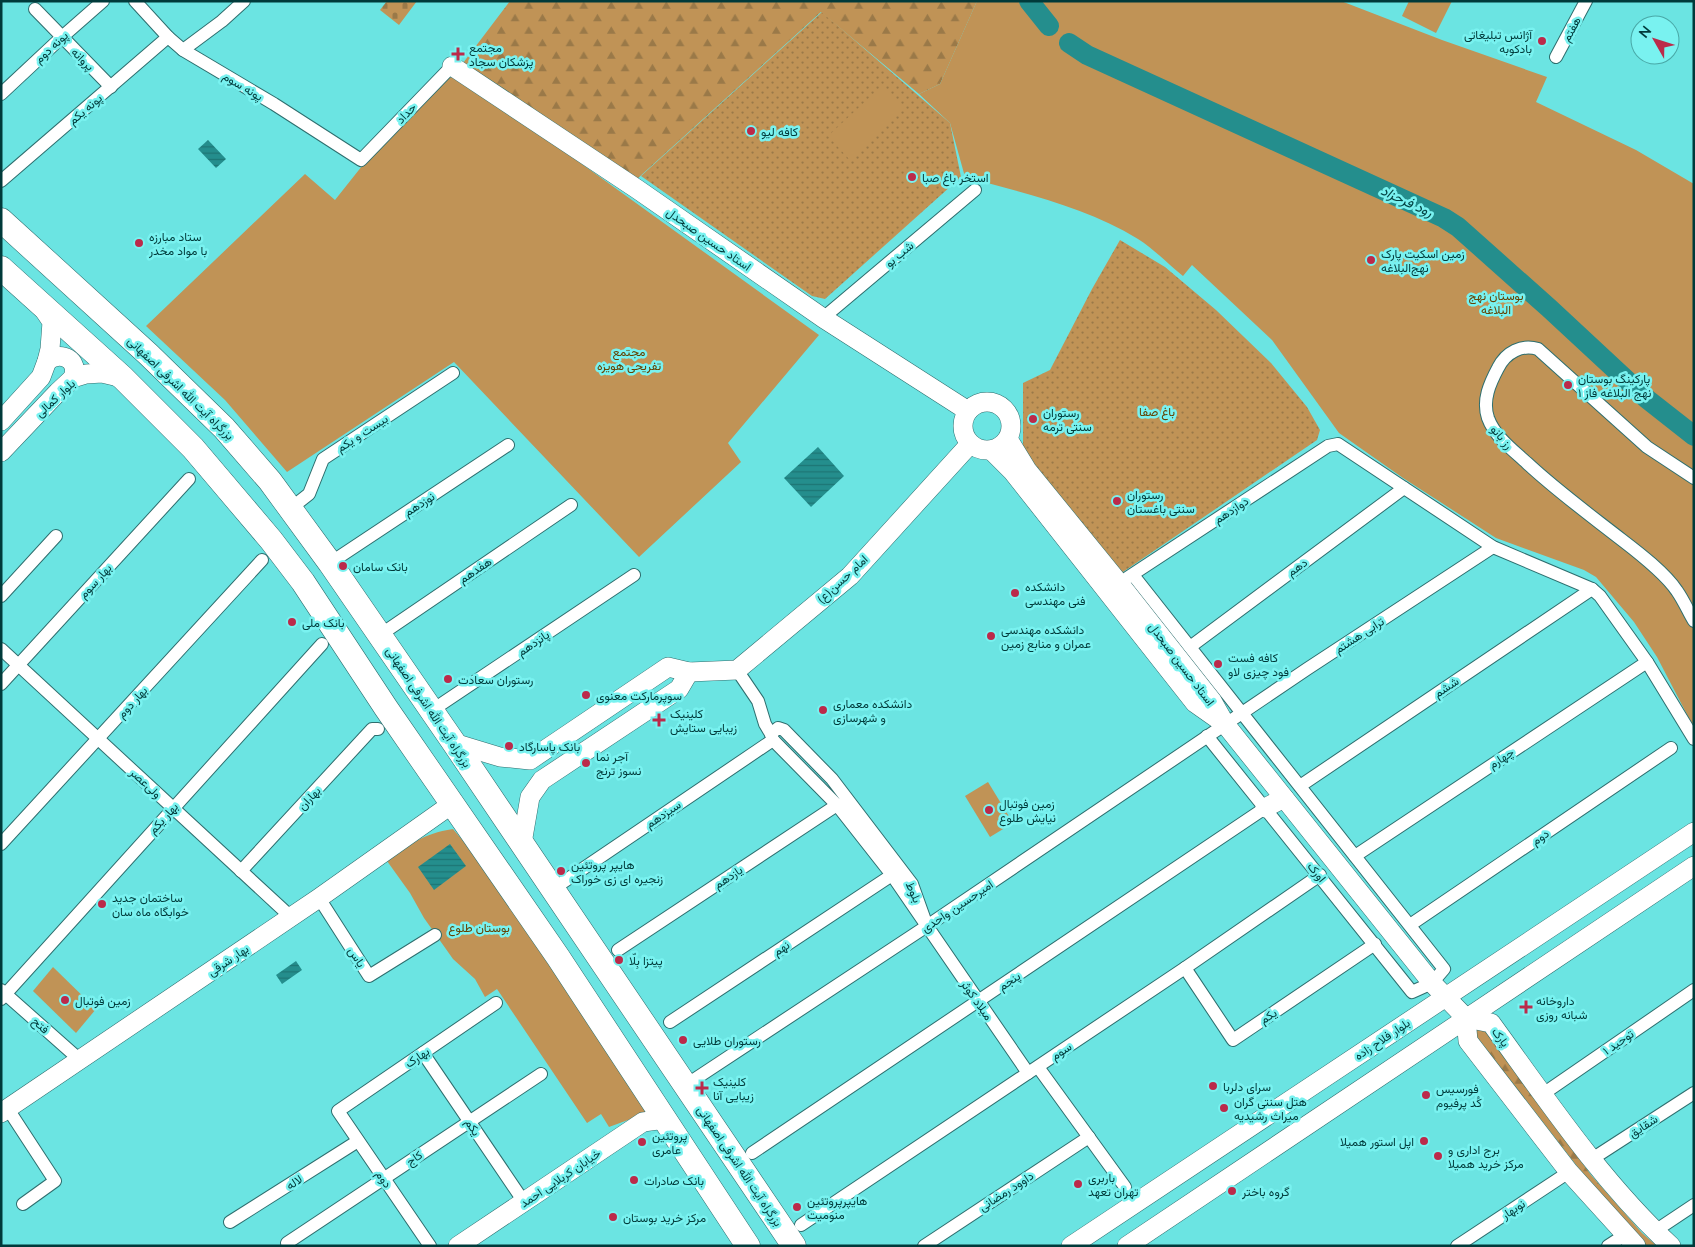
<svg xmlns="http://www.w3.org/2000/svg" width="1695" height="1247" font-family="Mulish,Vazirmatn,sans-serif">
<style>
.grass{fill:url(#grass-dots)}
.forest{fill:url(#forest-firs)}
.cemetery{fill:url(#cemetery-stones)}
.park{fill:#c09356}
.water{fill:url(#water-rules)}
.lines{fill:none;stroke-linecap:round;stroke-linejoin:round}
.river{stroke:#248e8d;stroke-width:20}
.street-casing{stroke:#2e6e6e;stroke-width:14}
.secondary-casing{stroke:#2e6e6e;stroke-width:20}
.highway-casing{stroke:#2e6e6e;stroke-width:25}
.street{stroke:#fff;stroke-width:12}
.secondary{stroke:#fff;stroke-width:19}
.highway{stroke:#fff;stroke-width:24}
.poi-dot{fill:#bb2a4a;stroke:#79f2f0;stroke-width:2}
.labels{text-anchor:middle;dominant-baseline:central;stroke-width:5;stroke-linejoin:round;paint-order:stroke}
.street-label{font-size:12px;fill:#003a3a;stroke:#79f2f0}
.poi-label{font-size:12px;fill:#003a3a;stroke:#79f2f0;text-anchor:start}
.park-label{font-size:12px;fill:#644000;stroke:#79f2f0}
.water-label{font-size:14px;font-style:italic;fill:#003f3f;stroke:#79f2f0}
</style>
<defs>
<pattern id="grass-dots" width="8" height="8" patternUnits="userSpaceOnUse" patternTransform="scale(1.25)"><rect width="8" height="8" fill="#c09356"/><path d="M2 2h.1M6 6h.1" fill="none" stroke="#9a7948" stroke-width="1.8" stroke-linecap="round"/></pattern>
<pattern id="forest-firs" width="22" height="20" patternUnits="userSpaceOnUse" patternTransform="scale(1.25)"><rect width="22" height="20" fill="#c09356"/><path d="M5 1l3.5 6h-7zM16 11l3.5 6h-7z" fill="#9a7948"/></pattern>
<pattern id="cemetery-stones" width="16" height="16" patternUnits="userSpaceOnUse" patternTransform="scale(1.25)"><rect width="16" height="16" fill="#c09356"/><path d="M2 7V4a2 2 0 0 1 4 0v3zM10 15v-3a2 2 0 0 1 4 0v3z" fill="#9a7948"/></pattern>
<pattern id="water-rules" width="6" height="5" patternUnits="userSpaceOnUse" patternTransform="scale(1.25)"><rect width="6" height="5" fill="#248e8d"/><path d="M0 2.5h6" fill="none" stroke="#1d7574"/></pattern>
</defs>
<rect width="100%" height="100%" fill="#6be4e2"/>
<!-- grass -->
<g class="grass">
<polygon points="822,12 950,123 961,177 825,299 812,296 641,176"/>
<polygon points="1120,240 1165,267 1216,310 1271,363 1307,407 1320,430 1317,440 1120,574 1023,453 1023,383 1050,370 1092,289"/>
</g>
<!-- forest -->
<g class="forest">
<polygon points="510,1 977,1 940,84 919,94 821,12 637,179 460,67"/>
<polygon points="1478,1025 1486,1030 1591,1175 1642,1233 1657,1246 1647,1246 1597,1192 1473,1032"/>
</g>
<!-- cemetery -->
<polygon class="cemetery" points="387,1 417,1 399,25 380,10"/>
<!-- park -->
<g class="park">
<path d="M977,1H1341L1442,40L1547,77L1536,102L1636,150L1694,184V728L1657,657L1634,622L1596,577L1584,570L1496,538L1403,478L1339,433L1272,340L1192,265L1183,276C1168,264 1154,249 1138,239C1086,207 1023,193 965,177L950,123L919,94L940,84Z"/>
<polygon points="1409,1 1452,1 1436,33 1402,16"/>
<polygon points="460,76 819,335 728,443 741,462 639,557 454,362 287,472 225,400 146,326 305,174 335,200 362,166 446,78"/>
<polygon points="882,86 904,109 849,159 828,136"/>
<polygon points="988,782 1013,823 990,837 965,796"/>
<path d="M453,829L487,869L647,1113L609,1127L601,1114L587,1123L497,989L485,997L475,979L453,959L424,918L410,893L387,861C411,844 422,834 453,829Z"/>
<polygon points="53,967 96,1009 76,1033 33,991"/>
</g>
<!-- water -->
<g class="water">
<polygon points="208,140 226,159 216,168 198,149"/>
<polygon points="818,447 844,476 811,507 784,478"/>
<polygon points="450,844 466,866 434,890 418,867"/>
<polygon points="296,961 302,970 282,984 276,975"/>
</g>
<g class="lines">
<!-- river -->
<g class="river">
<polyline points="1029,1 1049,26"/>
<polyline points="1069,43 1087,55 1444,218 1458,227 1549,308 1647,399 1694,436"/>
</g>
<defs>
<g id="street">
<polyline points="135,1 168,37 183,50 274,104 361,160 452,66"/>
<polyline points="35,9 111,87"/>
<polyline points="183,50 222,21 244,1"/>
<polyline points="1556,57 1586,1"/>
<polyline points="1,94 62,37 103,1"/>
<polyline points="1,181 168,37"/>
<polyline points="823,318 975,190"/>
<path d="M1694,478L1647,447L1538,349C1522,344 1506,352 1498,368C1490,383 1482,400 1488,418C1495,437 1513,450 1527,463C1557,491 1590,515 1622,540C1639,553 1665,573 1677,591C1684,601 1688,611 1694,621"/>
<polyline points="290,509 309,494 323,459 453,373"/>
<polyline points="330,563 508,445"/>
<polyline points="1133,575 1444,969 1432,983 1412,992 1207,736"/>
<polyline points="1127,578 1328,446 1338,444 1493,547 1592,589 1600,596 1647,662 1694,739"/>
<polyline points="1,596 56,536"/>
<polyline points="380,635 571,505"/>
<polyline points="1190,647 1404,488"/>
<polyline points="1,649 291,917"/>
<polyline points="737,670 758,701 765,724 771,734"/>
<polyline points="1,684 189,479"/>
<polyline points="431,711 634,575"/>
<polyline points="1300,786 1592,589"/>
<polyline points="1,844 262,560"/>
<polyline points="1355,856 1647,662"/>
<polyline points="241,871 372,729 378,729"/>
<polyline points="553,889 773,740"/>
<polyline points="319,898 369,976 435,935"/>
<polyline points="1410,925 1671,748"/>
<polyline points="927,926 912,884 832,779 784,730 778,728 771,734 773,740 837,805 892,875 1028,1073"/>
<polyline points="618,950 837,805"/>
<polyline points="1185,968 1233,1040 1375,944"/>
<polyline points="1,990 80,1060"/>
<polyline points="1,999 322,644"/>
<polyline points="670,1022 892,875"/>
<polyline points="423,1053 524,1202"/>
<polyline points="1038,1067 1125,1187"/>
<polyline points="686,1085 927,926 1307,669 1493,547"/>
<polyline points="1543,1094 1694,990"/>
<polyline points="8,1109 55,1181 23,1204"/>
<polyline points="752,1153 1265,808"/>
<polyline points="1592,1159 1694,1093"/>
<polyline points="230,1222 358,1141"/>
<polyline points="801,1225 1185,968 1320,875"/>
<polyline points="1655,1231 1694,1205"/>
<polyline points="289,1246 287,1243 541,1074"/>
<polyline points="430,1246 338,1111 496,1003"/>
<polyline points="924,1246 1089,1137"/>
<polyline points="1457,1246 1569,1172"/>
<polyline points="1608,1246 1625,1235"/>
</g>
<g id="secondary">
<polyline points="452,66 637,189 823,318 968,411"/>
<path d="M47,361C61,350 80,360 73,378"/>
<circle cx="987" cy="426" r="24"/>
<polyline points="1,421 41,377 47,361 50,349 52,322 42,307"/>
<polyline points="1008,439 1027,470 1119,583 1212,701 1225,724 1432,983 1466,1018"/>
<polyline points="991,450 1013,472 1195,703 1222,722"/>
<polyline points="1,452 58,392 73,378 86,374 102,373 123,378"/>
<polyline points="454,743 500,757 530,760 668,667 689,672 737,670 850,576 970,444"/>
<polyline points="1265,808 1284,798"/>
<polyline points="522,843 530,797 542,780 679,689 689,672"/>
<path d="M1466,1018L1491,1023C1547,1100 1601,1181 1671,1246"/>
<polyline points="1466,1018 1468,1041 1569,1172 1636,1246"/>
<polyline points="1,1113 319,898 452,804"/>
<polyline points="458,1246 643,1122 665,1119"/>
<polyline points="1071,1246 1694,832"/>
<polyline points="1127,1246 1694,866"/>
</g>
<g id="highway">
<polyline points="1,220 148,354 224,428 270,481 330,563 454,743 794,1246"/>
<polyline points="1,268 123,378 193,448 271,540 303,582 386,708 558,957 748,1246"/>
</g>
</defs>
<!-- street casing -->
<use href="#street" class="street-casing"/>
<!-- secondary casing -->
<use href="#secondary" class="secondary-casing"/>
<!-- highway casing -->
<use href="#highway" class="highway-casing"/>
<!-- street -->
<use href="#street" class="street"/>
<!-- secondary -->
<use href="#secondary" class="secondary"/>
<!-- highway -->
<use href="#highway" class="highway"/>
</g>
<!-- markers -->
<g class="poi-dot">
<circle cx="1542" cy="41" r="5"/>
<path d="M455.5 46.5h5v5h5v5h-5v5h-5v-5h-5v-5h5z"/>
<circle cx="751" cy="131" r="5"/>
<circle cx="912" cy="177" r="5"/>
<circle cx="139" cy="243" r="5"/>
<circle cx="1371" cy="260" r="5"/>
<circle cx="1568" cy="385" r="5"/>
<circle cx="1033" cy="419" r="5"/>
<circle cx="1117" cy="501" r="5"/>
<circle cx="343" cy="566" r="5"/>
<circle cx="1015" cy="593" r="5"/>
<circle cx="292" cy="622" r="5"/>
<circle cx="991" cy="636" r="5"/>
<circle cx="1218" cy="664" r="5"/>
<circle cx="448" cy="679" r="5"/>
<circle cx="586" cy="695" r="5"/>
<circle cx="823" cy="710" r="5"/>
<path d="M656.5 712.5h5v5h5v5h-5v5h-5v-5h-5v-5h5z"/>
<circle cx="509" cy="746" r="5"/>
<circle cx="586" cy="763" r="5"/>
<circle cx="989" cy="810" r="5"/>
<circle cx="561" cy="871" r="5"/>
<circle cx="102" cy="904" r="5"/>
<circle cx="619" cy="960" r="5"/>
<circle cx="65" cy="1000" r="5"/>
<path d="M1523.5 999.5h5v5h5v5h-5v5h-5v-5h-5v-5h5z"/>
<circle cx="683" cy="1040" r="5"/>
<circle cx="1213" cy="1086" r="5"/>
<path d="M699.5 1080.5h5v5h5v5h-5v5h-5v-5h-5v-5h5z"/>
<circle cx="1426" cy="1095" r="5"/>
<circle cx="1224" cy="1108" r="5"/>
<circle cx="1424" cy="1141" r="5"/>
<circle cx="642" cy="1142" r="5"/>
<circle cx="1438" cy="1156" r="5"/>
<circle cx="634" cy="1180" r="5"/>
<circle cx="1078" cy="1184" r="5"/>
<circle cx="1232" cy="1191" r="5"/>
<circle cx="797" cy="1207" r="5"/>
<circle cx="613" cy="1217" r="5"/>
</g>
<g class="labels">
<!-- street labels -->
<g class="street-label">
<text transform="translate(1571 29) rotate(-62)">هفتم</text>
<text transform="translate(51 47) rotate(-43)">پونه دوم</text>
<text transform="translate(83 59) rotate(45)">پروانه</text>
<text transform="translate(243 86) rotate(31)">پونه سوم</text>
<text transform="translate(85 109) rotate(-41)">پونه یکم</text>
<text transform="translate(406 113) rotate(-46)">حداد</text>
<text transform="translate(709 239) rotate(35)">استاد حسین صبحدل</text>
<text transform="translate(899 254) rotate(-40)">شب بو</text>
<text transform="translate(181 388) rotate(44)">بزرگراه آیت الله اشرفی اصفهانی</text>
<text transform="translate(55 398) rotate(-43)">بلوار کمالی</text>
<text transform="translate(362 433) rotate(-33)">بیست و یکم</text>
<text transform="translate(1502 437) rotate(50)">رز بانو</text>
<text transform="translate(419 504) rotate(-33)">نوزدهم</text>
<text transform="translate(1231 510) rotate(-33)">دوازدهم</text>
<text transform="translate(1297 567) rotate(-36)">دهم</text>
<text transform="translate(475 570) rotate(-34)">هفدهم</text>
<text transform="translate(842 579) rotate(-43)">امام حسن(ع)</text>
<text transform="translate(95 581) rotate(-48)">بهار سوم</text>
<text transform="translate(1359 635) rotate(-33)">ترابی هشتم</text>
<text transform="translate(533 643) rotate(-34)">پانزدهم</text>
<text transform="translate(1182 664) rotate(53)">استاد حسین صبحدل</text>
<text transform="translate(1446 687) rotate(-34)">ششم</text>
<text transform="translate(132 702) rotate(-48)">بهار دوم</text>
<text transform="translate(429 707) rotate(56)">بزرگراه آیت الله اشرفی اصفهانی</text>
<text transform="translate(1501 758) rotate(-33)">چهارم</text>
<text transform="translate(146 783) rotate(43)">ولی‌عصر</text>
<text transform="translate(309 798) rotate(-47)">بهاران</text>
<text transform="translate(663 814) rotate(-34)">سیزدهم</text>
<text transform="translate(163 818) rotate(-48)">بهار یکم</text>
<text transform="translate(1540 837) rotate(-34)">دوم</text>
<text transform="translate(1317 872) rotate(51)">اورک</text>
<text transform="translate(728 877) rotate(-34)">یازدهم</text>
<text transform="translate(914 892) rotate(66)">بلوط</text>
<text transform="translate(957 906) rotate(-34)">امیرحسین واحدی</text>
<text transform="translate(781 948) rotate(-34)">نهم</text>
<text transform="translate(357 957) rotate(57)">یاس</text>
<text transform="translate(228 960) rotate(-34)">بهار شرقی</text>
<text transform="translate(1009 981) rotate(-34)">پنجم</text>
<text transform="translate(977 1000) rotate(55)">میلاد کوثر</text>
<text transform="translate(1268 1016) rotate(-34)">یکم</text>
<text transform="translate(41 1025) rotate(42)">فتح</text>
<text transform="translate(1501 1037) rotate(54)">پارک</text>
<text transform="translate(1382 1039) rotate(-34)">بلوار فلاح زاده</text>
<text transform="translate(1618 1042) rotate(-35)">توحید ۱</text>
<text transform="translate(1061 1051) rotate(-34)">سوم</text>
<text transform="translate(417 1057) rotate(-35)">بهارک</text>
<text transform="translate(1643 1126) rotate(-33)">شقایق</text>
<text transform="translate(473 1127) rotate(56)">یکم</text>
<text transform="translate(414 1158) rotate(-34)">کاج</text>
<text transform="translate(740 1166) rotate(56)">بزرگراه آیت الله اشرفی اصفهانی</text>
<text transform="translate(560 1178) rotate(-34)">خیابان کربلایی احمد</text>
<text transform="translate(384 1179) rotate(55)">دوم</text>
<text transform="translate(294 1182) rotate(-33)">لاله</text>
<text transform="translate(1006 1191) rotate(-33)">داوود رمضانی</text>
<text transform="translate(1513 1209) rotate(-33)">نوبهار</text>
</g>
<!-- poi labels -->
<g class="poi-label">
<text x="1532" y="34" text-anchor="end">آژانس تبلیغاتی<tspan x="1532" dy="14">بادکوبه</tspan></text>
<text x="469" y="47">مجتمع<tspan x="469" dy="14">پزشکان سجاد</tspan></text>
<text x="761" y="131">کافه لیو</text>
<text x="922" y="177">استخر باغ صبا</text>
<text x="149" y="236">ستاد مبارزه<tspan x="149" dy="14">با مواد مخدر</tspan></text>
<text x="1381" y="253">زمین اسکیت پارک<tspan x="1381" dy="14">نهج‌البلاغه</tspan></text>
<text x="1578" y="378">پارکینگ بوستان<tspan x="1578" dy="14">نهج البلاغه فاز ۱</tspan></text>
<text x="1043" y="412">رستوران<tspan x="1043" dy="14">سنتی ترمه</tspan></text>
<text x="1127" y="494">رستوران<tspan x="1127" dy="14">سنتی باغستان</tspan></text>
<text x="353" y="566">بانک سامان</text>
<text x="1025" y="586">دانشکده<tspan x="1025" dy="14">فنی مهندسی</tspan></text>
<text x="302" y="622">بانک ملی</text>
<text x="1001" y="629">دانشکده مهندسی<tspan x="1001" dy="14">عمران و منابع زمین</tspan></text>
<text x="1228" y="657">کافه‌ فست‌<tspan x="1228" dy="14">فود چیزی لاو</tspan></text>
<text x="458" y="679">رستوران سعادت</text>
<text x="596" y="695">سوپرمارکت معنوی</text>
<text x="833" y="703">دانشکده معماری<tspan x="833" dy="14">و شهرسازی</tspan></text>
<text x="670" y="713">کلینیک<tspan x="670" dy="14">زیبایی ستایش</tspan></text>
<text x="519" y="746">بانک پاسارگاد</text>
<text x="596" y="756">آجر نما<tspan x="596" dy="14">نسوز ترنج</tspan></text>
<text x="999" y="803">زمین فوتبال<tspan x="999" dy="14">نیایش طلوع</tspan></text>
<text x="571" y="864">هایپر پروتئین<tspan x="571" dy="14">زنجیره ای زی خوراک</tspan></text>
<text x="112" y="897">ساختمان جدید<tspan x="112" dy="14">خوابگاه ماه سان</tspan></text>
<text x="629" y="960">پيتزا بِلّا</text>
<text x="75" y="1000">زمین فوتبال</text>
<text x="1536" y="1000">داروخانه<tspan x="1536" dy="14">شبانه روزی</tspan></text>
<text x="693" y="1040">رستوران طلایی</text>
<text x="713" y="1081">کلینیک<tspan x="713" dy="14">زیبایی آنا</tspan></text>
<text x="1223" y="1086">سرای دلربا</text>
<text x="1436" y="1088">فورسيس<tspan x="1436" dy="14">كُد پرفيوم</tspan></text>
<text x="1234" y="1101">هتل سنتی گران<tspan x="1234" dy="14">میراث رشیدیه</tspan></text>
<text x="652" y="1135">پروتئین<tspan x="652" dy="14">عامری</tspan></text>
<text x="1414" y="1141" text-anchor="end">اپل استور همیلا</text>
<text x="1448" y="1149">برج اداری و<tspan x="1448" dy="14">مرکز خرید همیلا</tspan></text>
<text x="1088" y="1177">باربری<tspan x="1088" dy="14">تهران تعهد</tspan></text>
<text x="644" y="1180">بانک صادرات</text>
<text x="1242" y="1191">گروه باختر</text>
<text x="807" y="1200">هایپرپروتئین<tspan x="807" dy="14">منومیت</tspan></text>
<text x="623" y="1217">مرکز خرید بوستان</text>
</g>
<!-- park labels -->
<g class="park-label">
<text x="1496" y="295">بوستان نهج<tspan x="1496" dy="14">البلاغه</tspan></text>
<text x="629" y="351">مجتمع<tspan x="629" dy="14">تفریحی هویزه</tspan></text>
<text x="1157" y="411">باغ صفا</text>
<text x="479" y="927">بوستان طلوع</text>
</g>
<!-- water labels -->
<g class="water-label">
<text transform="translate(1407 201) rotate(25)">رود فرحزاد</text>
</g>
</g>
<!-- border -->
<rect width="1695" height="1247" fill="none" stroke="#003a3a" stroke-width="5"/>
<!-- north arrow -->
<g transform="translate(1655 40) rotate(309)"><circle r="24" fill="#79f2f0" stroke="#49a8a7"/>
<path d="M0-4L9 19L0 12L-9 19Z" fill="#bb2a4a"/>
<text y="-8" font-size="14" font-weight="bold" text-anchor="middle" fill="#003a3a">N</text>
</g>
</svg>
